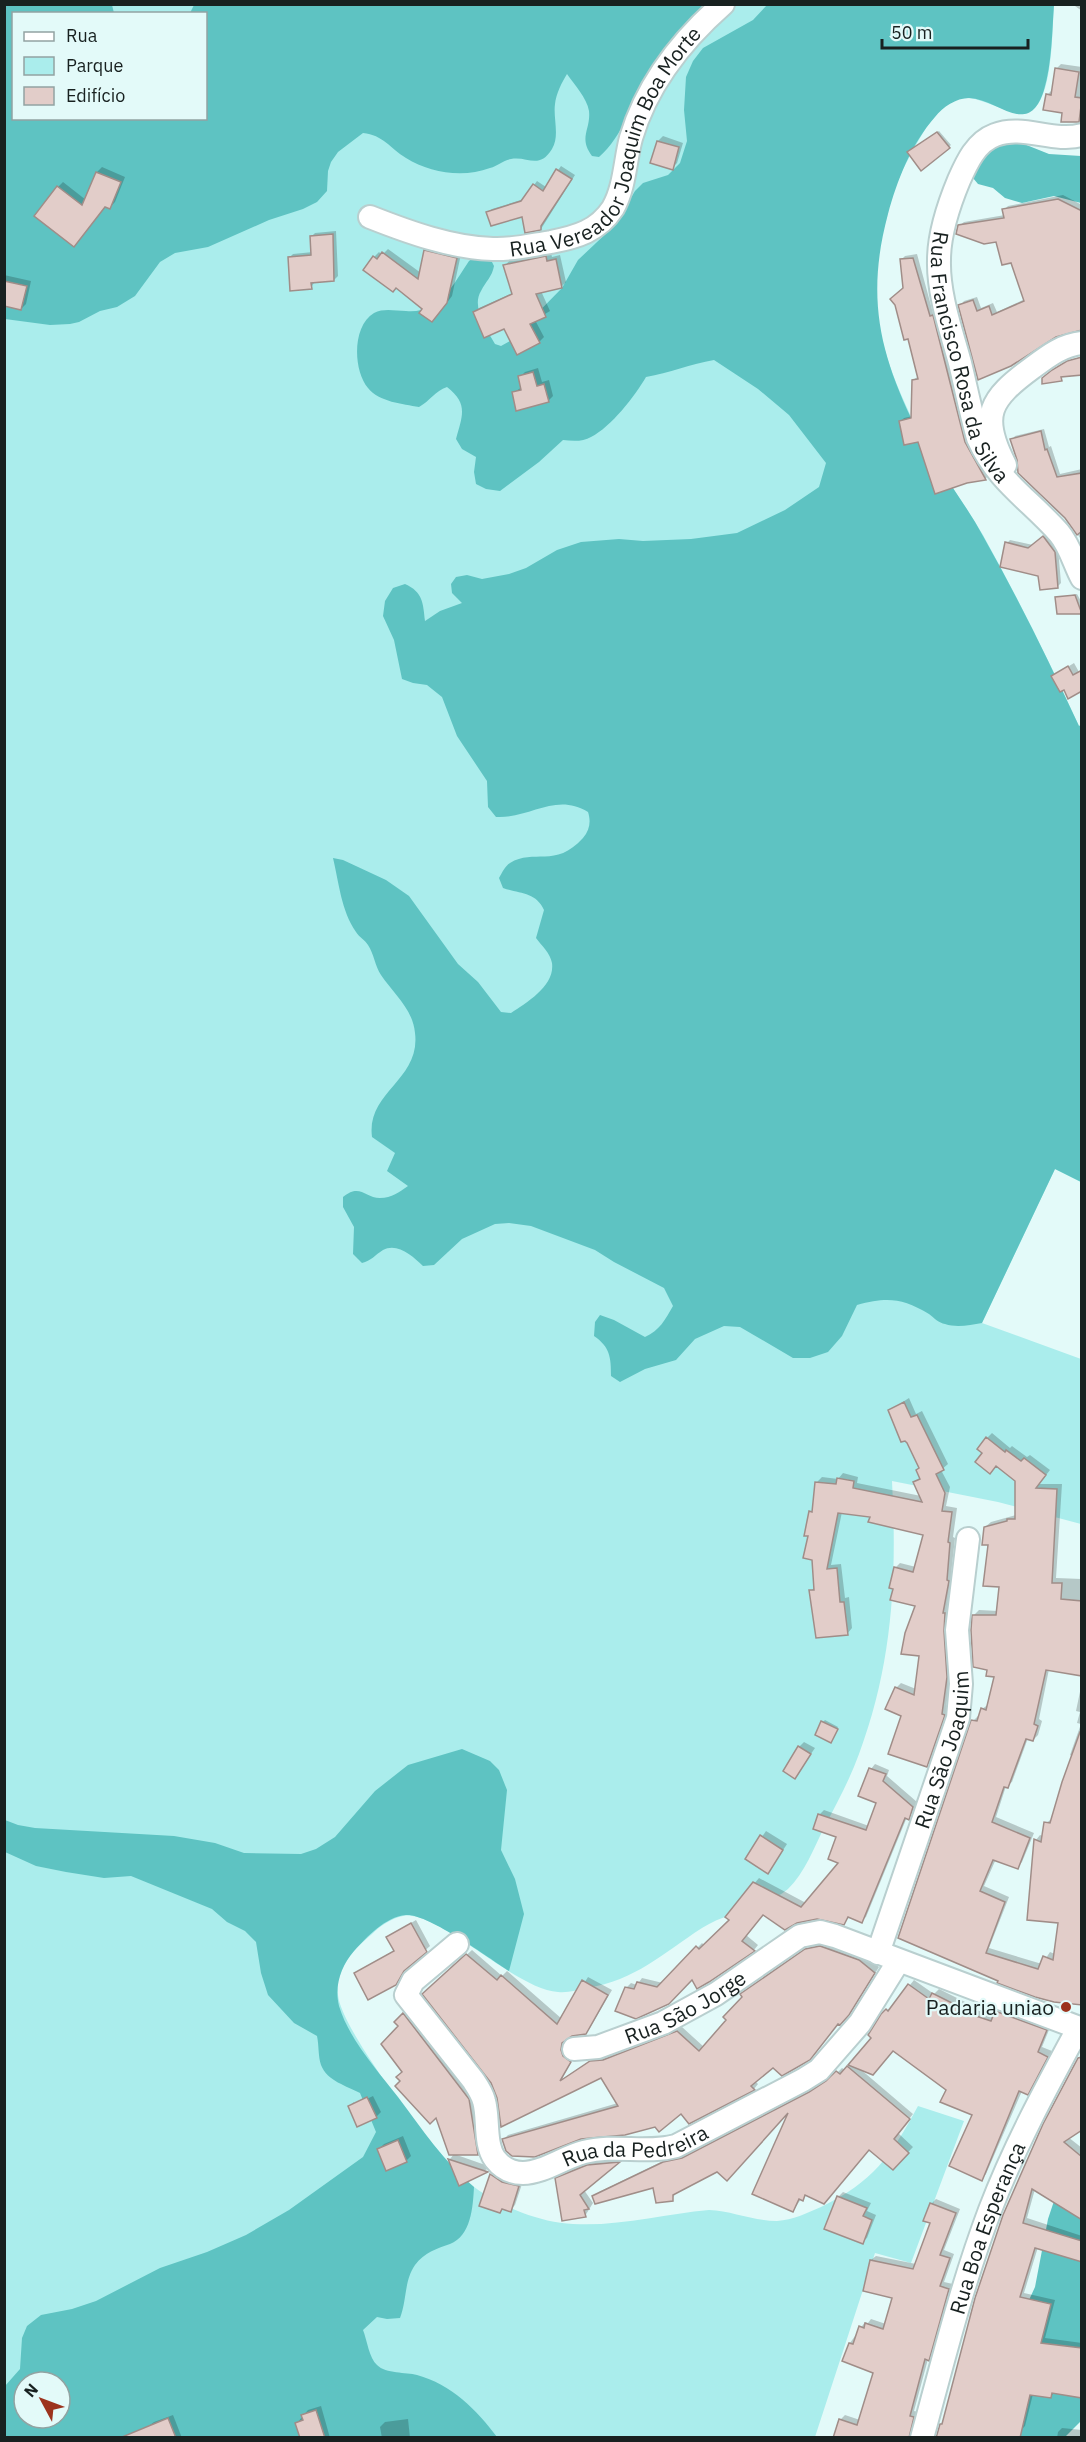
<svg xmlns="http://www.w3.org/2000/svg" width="1086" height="2442" font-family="'IBM Plex Sans',sans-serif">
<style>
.green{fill:#aaedec;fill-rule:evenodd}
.forest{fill:#5ec3c2;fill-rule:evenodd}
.shadow{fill:#0003}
.building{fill:#e2cdc9;stroke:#a08d88;stroke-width:1.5}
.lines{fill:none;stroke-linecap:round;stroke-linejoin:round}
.minor-casing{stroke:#b9cfcf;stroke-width:26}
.minor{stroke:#fff;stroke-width:22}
.poi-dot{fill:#9c331d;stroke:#e3faf9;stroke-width:2}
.labels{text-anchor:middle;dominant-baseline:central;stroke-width:4.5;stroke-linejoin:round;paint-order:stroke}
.street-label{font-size:21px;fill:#182120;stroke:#e3faf9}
.poi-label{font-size:21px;fill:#182120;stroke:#e3faf9;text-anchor:end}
</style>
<rect width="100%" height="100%" fill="#e3faf9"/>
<!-- green -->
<path class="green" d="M5,5H1054C1052,30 1053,89 1035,108C1030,113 1024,114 1018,114C1003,110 990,103 975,99C943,91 923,133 911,154C881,207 867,280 882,339C889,369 903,400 916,427C935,465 962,499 983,535C1018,598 1049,661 1079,726L1081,725V1182L1055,1169L982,1323L1081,1359V1524L998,1502L892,1481C897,1576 893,1663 859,1754C850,1779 837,1803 825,1826C814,1847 805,1873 788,1889C764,1909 728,1911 702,1928C662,1954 636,1980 587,1988C578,1990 568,1993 558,1992C515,1990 438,1909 403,1916C392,1918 380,1926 372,1934C354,1949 335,1969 338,1995C341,2031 440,2159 470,2184C489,2199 513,2210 535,2217C590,2235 653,2215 709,2210C732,2211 754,2221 777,2221C793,2220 807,2213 821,2207C873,2182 891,2156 918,2106L964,2121L911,2263L875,2253L815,2437L5,2438ZM14,14H206V118H14ZM24,2382H60V2418H24Z"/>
<!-- forest -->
<g class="forest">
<path d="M4,5H112L114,13L14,14V118H206V14L190,13L194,5H707C690,25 659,55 647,77C631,105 623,136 599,157L592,156C578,137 591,130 589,111C587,98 574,84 567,74C562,82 556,94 555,104C553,118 560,136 552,149C539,170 528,156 511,159C503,160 498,166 490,168C463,178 430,173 406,158C390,148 383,135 363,133L338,152L331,162L328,171L327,191L317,202L303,209L269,220L208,247L175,253L160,262L135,296L117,307L100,311L79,322L70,324L50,325L5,319Z"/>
<path d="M767,5H1054C1052,32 1052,63 1044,90C1029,139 998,99 969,98C956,98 943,107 935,117C911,144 897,181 888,214C866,296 879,353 916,428C935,466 963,499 983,536C1018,598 1049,661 1079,726L1081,725V1182L1055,1169L982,1323C970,1325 957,1328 945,1324C939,1323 934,1318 929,1314C902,1298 887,1297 857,1305L842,1336L828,1352L810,1358H793L740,1327L724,1326L695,1339L676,1360L645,1369L620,1382L611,1376C611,1357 610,1347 594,1336L595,1322L600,1315L614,1320L645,1337C660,1330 665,1320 673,1306L664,1288L614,1262L595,1250L531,1226L509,1223L495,1224L462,1239L434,1265L423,1266C413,1256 397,1242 383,1250C375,1255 371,1261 362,1263L353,1254L354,1227L343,1207V1197C360,1183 365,1198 380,1198C392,1198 399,1192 408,1186L387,1171L395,1153L372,1137C366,1092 421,1080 415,1033C413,1009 393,993 381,975C375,966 374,954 368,945C365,940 359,937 356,932C341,910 339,883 333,858L343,860L386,880L409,896L458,964L478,982L501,1012L511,1013C527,1002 555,986 552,963C550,953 542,946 536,938L544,910C536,892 520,894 503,888L499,878C502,873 505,866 510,863C534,848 555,869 583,838C590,830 591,821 588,812C555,792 530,819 496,817L488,807L487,781L457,736L442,697L427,685L413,683L402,679L394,640L383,616L385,601L393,588L405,584C423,592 423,603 425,621L440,611L462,603L452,593L451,584L456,577L467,575L482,579L509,574L526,568L557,550L581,542L619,539L643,541L691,539L737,533L785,510L819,487L826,463L789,415L758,389L714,360C691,364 669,373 646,377C635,396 611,427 591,437C583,442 572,441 563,440L539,462L500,491L486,489L476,484L474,472L476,457L462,449L456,439C462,416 469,404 447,387C435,391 430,401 419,407C403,404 379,402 368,388C353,370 352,326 374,313C384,308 395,311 406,311C440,314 452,286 469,261L473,258L491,260L494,266C492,277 486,281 481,291C471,307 487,330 495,344L501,346L510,341L562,288L578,260L614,226L635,191L643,183L668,175L680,163L687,141L684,110L686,77L693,61L703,48L753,20Z"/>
<path d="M1013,143L1024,144L1049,154L1081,156V203L1054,196L1022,203L1015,201L1005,198L993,188L978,184L973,178V171C986,154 990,146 1013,143Z"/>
<path d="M462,1749L490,1761L499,1770L507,1790L501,1850L515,1879L524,1914L509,1971C489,1958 427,1913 406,1915C385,1917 367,1937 354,1951C341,1966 334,1986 339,2006C349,2039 377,2070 398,2097C422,2129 444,2162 474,2187C473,2207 471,2236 450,2244C436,2249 425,2252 415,2265C404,2281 407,2300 400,2318L387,2319L377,2317L363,2330C367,2340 369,2358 377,2365C386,2374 406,2372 417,2375C451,2384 477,2410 497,2437H5V2386L20,2369L22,2338L27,2326L41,2315L72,2309L96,2301L160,2268L207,2252L246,2235L289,2210L363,2157L376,2132L360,2093C347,2086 327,2081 321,2065C318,2056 319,2045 317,2036L294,2023L268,1995L261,1973L256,1942L245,1931L227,1922L212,1909L131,1876L104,1878L66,1872L36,1866L5,1852V1820L18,1825L35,1828L174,1836L215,1843L244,1853L301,1854L316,1849L335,1837L375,1791L408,1765ZM24,2382H60V2418H24Z"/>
<polygon points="1081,2159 1081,2421 1065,2437 997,2438 1024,2311 1035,2287 1048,2219 1055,2198"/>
</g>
<!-- shadow -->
<g class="shadow">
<polygon points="1071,4 1082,4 1082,11 1075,6"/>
<polygon points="1061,64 1082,67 1082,117 1079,120 1063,112 1047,95 1052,90 1056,69"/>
<polygon points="939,131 951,145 921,169 911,150"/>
<polygon points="663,136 683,143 677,163 672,168 658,141"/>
<polygon points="561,166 575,175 541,229 523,215 488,212 492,209 524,199 537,181 546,187"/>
<polygon points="102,167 125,177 115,202 110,207 105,205 79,240 58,187 63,182 86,200 97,172"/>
<polygon points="1063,195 1082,205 1082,328 1049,338 960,306 964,301 977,297 981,308 993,303 997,312 1025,299 1012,261 997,240 959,226 964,222 1005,215 1004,210 1008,206"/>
<polygon points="336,231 338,276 334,280 315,281 311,288 289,258 293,254 313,252 311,237 315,233"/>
<polygon points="430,246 461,254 452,296 437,316 424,308 374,257 379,252 382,255 388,249 421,273 425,251"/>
<polygon points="551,253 552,257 560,255 566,282 561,287 541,291 550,311 535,320 544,337 539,342 475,313 479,308 513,293 505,266 509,261"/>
<polygon points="917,254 933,313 936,312 989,475 985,479 919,440 900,422 904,418 913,416 913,380 919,376 901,260 905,256"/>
<polygon points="4,275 31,281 26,304 21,309 4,305"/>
<polygon points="538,368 542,382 549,380 553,396 548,401 513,393 522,387 520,377 525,372"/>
<polygon points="1044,429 1049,447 1051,446 1060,474 1082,469 1082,541 1066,517 1019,460 1012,440 1015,436"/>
<polygon points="1047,534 1058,548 1061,583 1058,586 1039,574 1007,543 1010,540 1033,545"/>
<polygon points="1077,594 1082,603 1082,613 1056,598"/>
<polygon points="1074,663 1079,672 1082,670 1082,690 1064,689 1053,676"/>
<polygon points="909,1398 916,1414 922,1411 948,1464 941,1470 950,1487 946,1506 957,1508 953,1537 955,1538 951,1575 954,1576 947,1609 950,1609 951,1671 946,1708 949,1710 932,1760 927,1765 903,1715 896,1688 901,1683 916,1689 921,1654 917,1605 894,1587 895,1568 900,1563 916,1567 925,1534 871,1515 842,1512 831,1565 841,1564 845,1598 849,1597 852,1628 847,1634 811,1591 815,1587 810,1535 811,1512 813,1509 817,1482 822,1477 838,1479 843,1473 858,1477 857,1483 921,1496 915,1483 920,1477 921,1467 890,1410"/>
<polygon points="992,1433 1010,1448 1012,1446 1027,1457 1030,1455 1050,1470 1039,1484 1062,1484 1056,1578 1082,1579 1082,1674 1049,1669 1039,1719 1042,1721 1038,1735 1033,1740 1028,1738 1012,1782 1006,1786 996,1817 1034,1833 1022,1862 1017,1867 996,1859 984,1886 1009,1897 989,1948 1042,1964 1050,1952 1055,1954 1060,1922 1036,1840 1040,1835 1043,1836 1046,1823 1053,1818 1072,1756 1070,1755 1081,1724 1077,1723 1080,1712 1076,1711 1082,1682 1082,2003 1000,1980 900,1937 973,1721 978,1716 980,1716 982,1709 989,1704 996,1676 989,1669 974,1615 979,1610 998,1611 1000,1586 985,1527 991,1522 1016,1515 1016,1480 984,1452 987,1438"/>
<polygon points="825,1720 838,1727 833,1739 823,1722"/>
<polygon points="804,1742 815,1748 795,1777 799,1747"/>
<polygon points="875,1764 889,1770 887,1776 917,1802 913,1813 907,1817 866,1917 861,1921 849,1916 844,1923 817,1917 796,1921 764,1914 746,1935 758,1945 754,1950 708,1981 693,1978 668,2003 626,1988 631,1983 637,1985 642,1978 663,1983 702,1943 705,1946 731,1920 727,1916 759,1878 806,1903 840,1863 838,1836 819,1815 824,1810 869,1826 878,1802 860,1795 871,1769"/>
<polygon points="766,1831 787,1844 772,1867 747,1858"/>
<polygon points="416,1920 430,1946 407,1967 395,1984 355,1973 395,1950 388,1937"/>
<polygon points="825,1942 864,1955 879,1967 853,2008 844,2019 773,2066 755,2081 758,2084 754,2089 689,2122 681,2112 656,2125 504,2139 508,2135 618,2103 602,2076 499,2098 492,2082 424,1994 472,1950 502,1976 507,1971 562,2019 588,1977 612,1990 590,2028 585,2033 572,2034 566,2038 565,2044 574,2057 561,2080 596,2057 609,2056 682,2027 704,2047 728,2020 744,1996 742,1994 746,1990 812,1945"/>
<polygon points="914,1980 934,1994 939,1989 967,2003 965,2006 994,2016 1002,2006 1051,2025 1042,2047 1052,2051 1033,2088 1027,2093 1022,2091 986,2174 981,2180 974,2115 948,2090 893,2050 859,2068 913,2114 898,2133 913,2147 893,2168 870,2148 801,2199 793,2211 792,2108 717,2171 677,2191 672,2199 654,2186 594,2197 599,2192 669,2158 688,2154 815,2088 832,2078 842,2068 845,2070 873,2038 883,2015 893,2006"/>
<polygon points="407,2010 470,2090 475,2106 481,2150 478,2154 402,2081 404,2072 400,2026 396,2022"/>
<polygon points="1082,2056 1082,2128 1068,2137 1082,2148 1082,2168 1035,2189 1027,2218 1082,2236 1082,2261 1038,2247 1024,2293 1055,2300 1045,2338 1082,2343 1082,2396 1055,2392 1050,2397 1033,2394 1025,2426 1020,2431 941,2425"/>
<polygon points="373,2096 381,2112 376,2117 350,2106 354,2102 354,2105"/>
<polygon points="403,2136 411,2156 406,2161 379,2149 384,2144"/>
<polygon points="454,2154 491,2167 460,2184 450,2159"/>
<polygon points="622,2159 584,2190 593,2203 585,2216 556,2179 561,2174 593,2161"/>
<polygon points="497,2170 523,2181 515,2205 510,2210 504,2208 500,2212 481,2205 492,2175"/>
<polygon points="843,2192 871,2203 867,2211 876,2215 867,2238 862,2242 838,2197"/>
<polygon points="936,2199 960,2209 944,2250 954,2254 944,2282 953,2284 933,2354 928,2359 914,2411 918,2412 914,2438 835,2438 840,2420 845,2415 860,2420 875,2372 850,2343 865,2322 868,2323 871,2319 886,2324 894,2297 871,2260 876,2256 916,2264 932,2222 931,2204"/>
<polygon points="321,2406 330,2438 302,2438 297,2423 308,2410"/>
<polygon points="173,2415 182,2438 133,2438 154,2422"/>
<polygon points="408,2419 410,2438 382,2438 380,2427 385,2422"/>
<polygon points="1062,2428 1082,2430 1082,2438 1057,2438 1058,2432"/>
</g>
<!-- building -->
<g class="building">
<polygon points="1055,68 1079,72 1075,97 1082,98 1079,122 1061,122 1062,113 1043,110 1046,94 1051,95"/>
<polygon points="937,132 950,148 921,171 907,152"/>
<polygon points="657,141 679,147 673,170 650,163"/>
<polygon points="556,169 572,179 541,226 541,230 525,233 522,217 491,226 486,212 521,201 533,184 543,191"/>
<polygon points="96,172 121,182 110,209 105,207 74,247 34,216 57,186 82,205"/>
<polygon points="1058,199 1082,211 1082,330 1056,337 1011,366 978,380 958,305 973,300 977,311 989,306 992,315 1024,301 1011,263 1002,265 996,242 984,244 956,234 958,225 1004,218 1002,209"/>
<polygon points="333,234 334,281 311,283 312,289 290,291 288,257 311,255 310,236"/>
<polygon points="424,250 457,258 447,303 432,322 419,313 422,309 396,288 393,292 363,270 373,256 377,259 382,252 418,279"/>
<polygon points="546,256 547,261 556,259 562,288 536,294 546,317 530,324 540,343 517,355 504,329 484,338 473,312 512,294 503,265"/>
<polygon points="913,258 930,316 933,315 965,442 986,480 967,483 935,494 918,442 904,445 899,421 911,418 912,380 918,379 908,339 904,340 895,305 890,299 903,288 900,259"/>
<polygon points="4,281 27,286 21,310 4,306"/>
<polygon points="1082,357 1082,375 1061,377 1062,381 1042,384 1042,378 1052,370 1067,361"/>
<polygon points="533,372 537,386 544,384 549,402 516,411 512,392 521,390 518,376"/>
<polygon points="1041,431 1045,450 1047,449 1057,477 1082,473 1082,531 1077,535 1065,518 1018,473 1017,460 1010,439"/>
<polygon points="1043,536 1055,552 1058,588 1040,590 1038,576 1000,567 1005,542 1028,548"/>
<polygon points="1075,595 1082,614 1057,614 1055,597"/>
<polygon points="1068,666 1073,675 1082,670 1082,691 1068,699 1064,690 1060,692 1051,676"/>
<polygon points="904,1402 911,1417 917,1415 944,1470 936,1474 945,1493 942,1511 952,1512 948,1542 950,1543 947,1580 949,1581 943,1613 945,1613 944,1631 947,1677 942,1714 945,1715 927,1767 888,1754 901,1716 885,1709 895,1687 914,1695 919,1656 901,1654 905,1633 915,1606 890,1600 893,1589 889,1588 894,1567 913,1572 923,1535 868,1522 870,1517 838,1513 827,1569 837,1568 840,1602 844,1602 848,1635 816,1638 809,1590 814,1590 812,1560 803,1558 808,1536 804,1536 809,1511 812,1512 815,1482 836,1484 837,1478 854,1481 853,1488 922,1502 913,1482 920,1479 916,1470 919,1468 907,1443 905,1441 901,1442 888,1410"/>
<polygon points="986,1437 1005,1452 1006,1450 1021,1461 1024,1458 1046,1475 1036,1488 1057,1489 1052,1583 1062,1583 1061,1599 1082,1601 1082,1676 1046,1670 1034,1724 1038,1726 1033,1741 1026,1739 1008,1788 1004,1787 992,1822 1030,1838 1018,1869 993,1860 980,1891 1005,1902 986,1953 1038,1969 1043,1956 1053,1960 1058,1923 1027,1920 1034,1839 1041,1842 1044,1822 1050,1823 1062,1782 1080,1732 1082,1733 1082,2005 1054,2002 1035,1997 997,1983 998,1981 898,1938 971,1720 977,1721 981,1708 986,1710 994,1677 986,1676 987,1670 973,1667 971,1630 972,1615 996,1615 999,1587 983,1586 988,1545 982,1545 984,1527 1007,1521 1007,1519 1015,1519 1015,1481 996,1466 990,1474 975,1462 982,1453 977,1449"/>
<polygon points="821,1721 838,1729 831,1743 815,1735"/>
<polygon points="798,1746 811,1754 795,1779 783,1771"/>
<polygon points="869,1768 886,1774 883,1781 913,1807 909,1820 905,1818 862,1923 848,1917 844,1925 817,1919 797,1923 785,1930 763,1915 742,1941 755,1951 709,1982 697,1989 692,1980 669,2004 636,2019 615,2011 625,1987 634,1989 637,1982 657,1987 696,1946 699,1949 729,1920 725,1917 753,1882 801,1907 838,1863 828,1859 836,1837 813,1829 818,1814 866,1830 876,1803 858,1796"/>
<polygon points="760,1835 783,1850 768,1874 745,1859"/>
<polygon points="411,1923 427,1952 404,1971 396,1985 368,2000 354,1973 394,1951 386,1937"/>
<polygon points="820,1946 859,1960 875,1973 849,2015 840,2025 838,2024 810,2060 782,2076 773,2068 751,2086 755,2090 689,2124 681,2114 659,2132 655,2127 625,2135 581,2139 535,2157 512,2156 506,2151 502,2139 618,2106 601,2078 501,2127 497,2098 491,2083 422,1994 466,1954 497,1980 501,1975 557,2024 582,1980 608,1995 586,2034 572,2036 562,2043 561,2050 563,2056 571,2062 560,2081 590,2061 603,2060 677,2031 699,2051 726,2020 723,2017 742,1997 740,1994 805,1949"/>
<polygon points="908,1984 929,1999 932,1993 962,2008 961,2011 991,2021 995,2011 1047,2030 1038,2052 1048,2057 1028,2095 1019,2091 982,2181 949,2166 972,2115 940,2102 946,2090 893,2051 873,2075 848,2065 871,2038 868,2035 881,2014 886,2009 888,2011"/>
<polygon points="403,2013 469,2099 478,2155 449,2155 436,2118 430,2124 395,2086 400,2081 396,2077 402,2072 381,2044 398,2026 394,2022"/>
<polygon points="1082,2057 1082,2130 1064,2142 1082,2157 1082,2220 1032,2189 1023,2223 1082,2241 1082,2262 1035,2248 1020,2297 1051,2304 1041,2343 1082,2348 1082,2398 1052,2393 1051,2398 1030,2395 1020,2438 936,2438 940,2424 942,2424 975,2298 1003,2215 1043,2124 1078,2058"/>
<polygon points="847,2066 910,2119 894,2139 909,2153 893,2170 869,2150 824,2204 805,2195 803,2201 799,2199 793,2212 752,2194 788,2113 727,2181 717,2172 673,2195 673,2201 656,2203 653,2188 595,2204 592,2196 663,2162 682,2158 809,2092 826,2081 836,2071 840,2074"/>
<polygon points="367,2097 377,2118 357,2127 348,2106"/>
<polygon points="398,2140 407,2162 386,2171 377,2149"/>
<polygon points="448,2159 488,2172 459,2186"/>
<polygon points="620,2162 580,2195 589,2209 584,2210 586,2217 562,2221 555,2178 587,2165"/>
<polygon points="490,2174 502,2182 519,2186 511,2212 502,2209 500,2213 479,2206"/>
<polygon points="837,2196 867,2208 863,2216 872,2220 863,2244 824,2229"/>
<polygon points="930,2203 956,2213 940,2255 950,2258 940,2286 949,2289 929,2361 925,2359 910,2416 914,2417 909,2438 833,2438 839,2419 857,2425 873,2373 842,2361 849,2343 853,2344 859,2326 864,2328 865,2323 883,2329 892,2298 863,2291 870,2260 913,2269 930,2223 923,2221"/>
<polygon points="316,2410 325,2438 300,2438 295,2423 303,2420 301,2415"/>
<polygon points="168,2418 176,2438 123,2438 122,2437"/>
</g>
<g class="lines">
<defs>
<g id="minor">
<path id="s1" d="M1082,135C1053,143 1023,124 995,135C976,142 967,162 959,180C949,204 939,233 939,260C938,294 951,330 960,363C966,388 971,413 978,438C997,481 1030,500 1059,533C1070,546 1074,563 1082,578"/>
<path id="s2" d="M370,217C408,232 452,248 493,249C513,250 532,245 551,242C577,237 598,231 613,208C625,187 625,160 631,138C647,84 682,40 723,4"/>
<path d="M1005,465C979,415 990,399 1032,368C1048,356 1062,345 1082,343"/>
<path id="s3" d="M457,1944L413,1981L406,1995L473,2080C477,2086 482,2093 484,2101C489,2118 484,2144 495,2159C502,2168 512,2173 523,2173C543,2173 564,2157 584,2152C615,2144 646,2154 676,2146L803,2080L819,2070L860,2023L898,1962"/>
<path id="s4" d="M878,1953L958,1718L961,1684L957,1630L968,1539"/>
<path id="s5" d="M574,2049L598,2047L663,2023L716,1994L800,1936L820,1932L835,1936L1082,2029"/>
<path id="s6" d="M922,2438C943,2361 962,2284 990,2210C1014,2147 1046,2088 1078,2029"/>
</g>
</defs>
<!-- minor casing -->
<use href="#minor" class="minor-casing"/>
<!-- minor -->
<use href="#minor" class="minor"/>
</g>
<!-- markers -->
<circle class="poi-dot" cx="1066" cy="2007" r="6"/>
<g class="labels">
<!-- street labels -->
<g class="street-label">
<text stroke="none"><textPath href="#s2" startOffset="302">Rua Vereador Joaquim Boa Morte</textPath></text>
<text stroke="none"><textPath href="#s1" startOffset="332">Rua Francisco Rosa da Silva</textPath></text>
<text stroke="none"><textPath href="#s4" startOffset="214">Rua São Joaquim</textPath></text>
<text stroke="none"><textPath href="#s5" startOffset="120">Rua São Jorge</textPath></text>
<text stroke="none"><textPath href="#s3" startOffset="414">Rua da Pedreira</textPath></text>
<text stroke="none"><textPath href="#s6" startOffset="220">Rua Boa Esperança</textPath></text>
</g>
<!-- poi labels -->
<g class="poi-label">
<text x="1054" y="2007">Padaria uniao</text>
</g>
</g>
<!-- border -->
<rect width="1086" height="2442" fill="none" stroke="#182120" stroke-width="12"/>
<!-- legend -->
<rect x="12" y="12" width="195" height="108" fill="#e3faf9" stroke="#92a3a2" stroke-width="1.5"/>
<rect x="24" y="32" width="30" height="9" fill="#ffffff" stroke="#92a3a2" stroke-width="1.5"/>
<text x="66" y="42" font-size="18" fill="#182120">Rua</text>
<rect x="24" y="57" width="30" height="18" fill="#aaedec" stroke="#92a3a2" stroke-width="1.5"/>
<text x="66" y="72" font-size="18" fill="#182120">Parque</text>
<rect x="24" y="87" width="30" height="18" fill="#e2cdc9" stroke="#92a3a2" stroke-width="1.5"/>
<text x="66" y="102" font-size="18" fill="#182120">Edifício</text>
<!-- north arrow -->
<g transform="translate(42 2400) rotate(311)"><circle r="28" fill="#e3faf9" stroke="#92a3a2" stroke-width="1.5"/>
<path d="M0-4.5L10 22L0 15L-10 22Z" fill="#9c331d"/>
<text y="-9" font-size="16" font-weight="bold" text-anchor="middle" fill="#182120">N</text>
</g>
<!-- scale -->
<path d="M882 39v9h146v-9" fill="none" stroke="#182120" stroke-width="3"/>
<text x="891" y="39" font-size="18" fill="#182120" stroke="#e3faf9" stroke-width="4.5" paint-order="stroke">50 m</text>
</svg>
